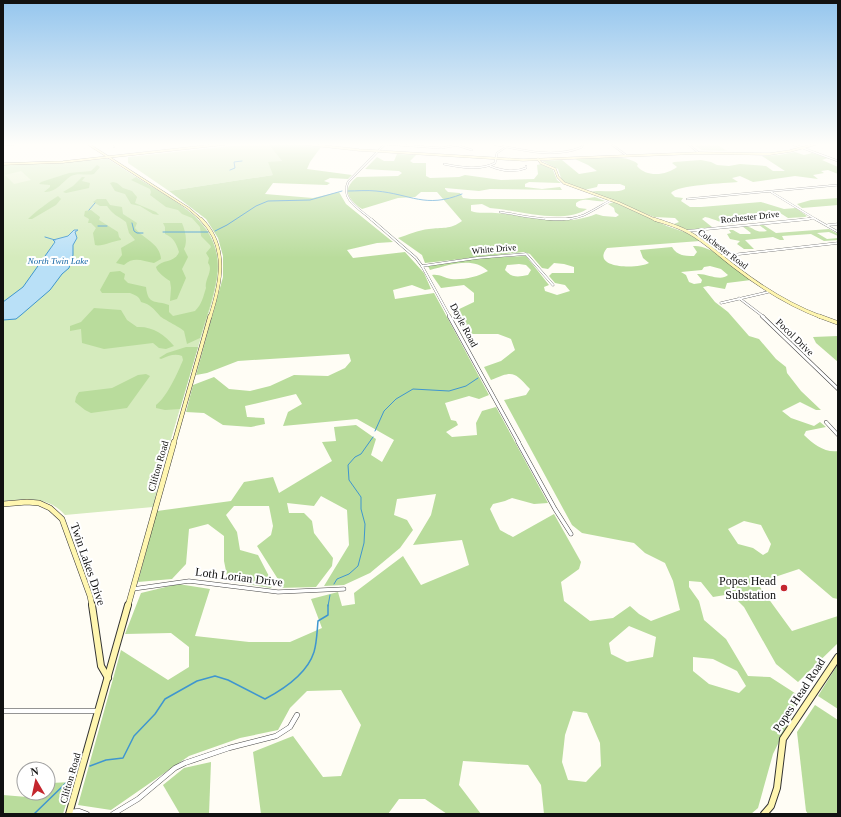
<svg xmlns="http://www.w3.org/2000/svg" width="841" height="817" font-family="Georgia,serif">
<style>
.green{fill:#d5ebbd}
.forest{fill:#b9dc9c;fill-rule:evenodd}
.pitch{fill:#e6f2cf}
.water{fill:#b9e0f7;stroke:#3f96cf}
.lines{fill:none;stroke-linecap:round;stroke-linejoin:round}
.stream-far1{stroke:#3f96cf;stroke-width:1}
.stream{stroke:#3f96cf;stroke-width:1.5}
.street-far4-casing{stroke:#444;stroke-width:2}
.street-far3-casing{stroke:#444;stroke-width:2.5}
.street-far2-casing{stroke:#444;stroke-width:4}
.street-far1-casing{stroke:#444;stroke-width:4.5}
.street-casing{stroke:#444;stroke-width:5.5}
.secondary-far4-casing{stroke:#333;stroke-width:2.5}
.secondary-far3-casing{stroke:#333;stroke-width:3.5}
.secondary-far2-casing{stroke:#333;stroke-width:4.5}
.secondary-far1-casing{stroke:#333;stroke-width:6}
.secondary-casing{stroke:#333;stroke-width:8}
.street-far4{stroke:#fff;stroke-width:1.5}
.street-far3{stroke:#fff;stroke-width:2}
.street-far2{stroke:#fff;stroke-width:3}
.street-far1{stroke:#fff;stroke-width:3.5}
.street{stroke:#fff;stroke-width:4.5}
.secondary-far4{stroke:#fff6b0;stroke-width:2}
.secondary-far3{stroke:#fff6b0;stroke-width:3}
.secondary-far2{stroke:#fff6b0;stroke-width:3.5}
.secondary-far1{stroke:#fff6b0;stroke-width:5}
.secondary{stroke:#fff6b0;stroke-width:6}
.poi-dot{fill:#c4262e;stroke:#fff;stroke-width:1.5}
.labels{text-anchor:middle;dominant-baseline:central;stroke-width:4;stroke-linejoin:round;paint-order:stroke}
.far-street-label{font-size:9px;fill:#111;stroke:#fff}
.far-water-label{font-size:9px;font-style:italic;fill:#1768a6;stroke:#fff}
.street-label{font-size:10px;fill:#111;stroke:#fff}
.near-street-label{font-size:12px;fill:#111;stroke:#fff}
.near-poi-label{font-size:12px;fill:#111;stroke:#fff;text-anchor:end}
</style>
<rect width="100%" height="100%" fill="#fffdf5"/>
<!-- green -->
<g class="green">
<polygon points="251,144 268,144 282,161 273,175 169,191 128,163 128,157"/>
<polygon points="691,144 716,144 727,151 702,150"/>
<path d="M108,159C127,171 147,184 166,196C180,205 194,213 204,226C214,238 219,255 218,271C216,295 206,321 199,344C189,378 179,412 169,446C162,465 158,487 153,507L65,515C49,496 25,499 3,501V164Z"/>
</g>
<!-- forest -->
<g class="forest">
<path d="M268,144H296L321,147L310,162L307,169L352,175L348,179L330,178L324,181L330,183L327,185L273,183L265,194L313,198L339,192L346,204L393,242L377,243L347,250L353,258L405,252L424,273L431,289L425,290L412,285L393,290L395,299L434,293L489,395L479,399L469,396L445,403L451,420L456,421L458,425L446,432L452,437L477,435L476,423L482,411L496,407L548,503L534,504L512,498L505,501L493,504L490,509L500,530L513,537L554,514L581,562L579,569L561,582L564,601L590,621L613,618L630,606L639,614L651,621L680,610L673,581L665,563L645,553L634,543L582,533L572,525L504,400L526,395L530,389C514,372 514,370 491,380L484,367L501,361L515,350L511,339L498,334H465L453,312L474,302V293L464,285L441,288L432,275C440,274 444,278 451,279C464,280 477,277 488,271C473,256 449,265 430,270L428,266L480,258L526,256L549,285L544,287L545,291L557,295L570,291L565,285L555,283L549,276L552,273H574V267L564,264L554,263L548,269L542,268L530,254L524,252L425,263L422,255L398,238C408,235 418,230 429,229C442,227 450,230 462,221L437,192H421L415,197L398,198L362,209C348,199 341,190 357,177L398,176L402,173L399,171L365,169L377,157L384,161H394L397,154L416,155L410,161L413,163H426V176L430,178L459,177L465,175L501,180L534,179L538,174L537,165L541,164L553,170L557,180L561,183L529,182L525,184V187L542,189L560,187L562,190L490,189L479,191L445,188V189L448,192L460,193L463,198L471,199H583L595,197L605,201C595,203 584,196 576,203V206L579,208L587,209C562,225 518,210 490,208L482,204L471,205V211C479,214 487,212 495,213C530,215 562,228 596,214L603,216L616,217L619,215L615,212L614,208L608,204L614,202L667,226L687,233L700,241L607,248C590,269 638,269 649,263L643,258L640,250L672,247C677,256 686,256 694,256L697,252L693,246C712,244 736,269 751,280L727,283L725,289L708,286L703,287L715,302L728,312L749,336L759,339L776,359L786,367L787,373L801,391L821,410H816L800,402L782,411L791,418L814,426L820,422L826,427L806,431L804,435C813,444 825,453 838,451V599L833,598L799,569L757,583L792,631L838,616V643L798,682L776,664L744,607L731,594L713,597L701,582L689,581V587L699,601L704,620L726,639L748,676L770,677L801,697L773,754L758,808L751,814H544L541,785L528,765L463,761L459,785L481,814H447L425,799H399L388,814H261L253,752L293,736L323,777L341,776L361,725L341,690L307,691L290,708L278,730L240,738L189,756L111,810L78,805L121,650L168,680L189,667V647L171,633L125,634L141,593L178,584L210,589L195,636L249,642H290L322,628L311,599L338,592L342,606L355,604L354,593L403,556L421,585L469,565L462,540L413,545L431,515L436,494L397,499L394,515L407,520L413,530L400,548L370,573L344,585L324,586L349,545L347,510L321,496L314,506L287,503L289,513H304L312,521L314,533L333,558L332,566L316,587L278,588L281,584L257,546L271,535L273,526L269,506H234L226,515L237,532L240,550L258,555L273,584L271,588L228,581L224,561V536L208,524L189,529L186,564L172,579L138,582L157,511L231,501L244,482L273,477L279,493L332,461L322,442L336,441L334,427L356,425L376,439L371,455L382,462L394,440L357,419L283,426L288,412L302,404L296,394L245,406L247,417L264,418L265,424L251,427L223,425L204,413L186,412L193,385L214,377L229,389L250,391L270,386L294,375L328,376L345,368L351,361L349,354L238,361L207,373L196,375L223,277V256L218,238L206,219L169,191L273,175L268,162L282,161ZM519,264L526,265L531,270L528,275C518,277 512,278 505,270L507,265ZM710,266L721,269L728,275C720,282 707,273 697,274L702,280L701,283L694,284L689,282L686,275L681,272L702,270L704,267ZM744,521L761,525L771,544L768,552L763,555L753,548L738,544L728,529ZM629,626L656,637L653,657L627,662L611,654L609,643ZM693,657L713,659L737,671L746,686L739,693L709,684L693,671ZM573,711L587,713L600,743L601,766L586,782L568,780L562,762L565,735Z"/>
<path d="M795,152L804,155L812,153L828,158L822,160L838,167V174L828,170L821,171L824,173L813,175L818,179L795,176L753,182L740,176L732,178L738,182C726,183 677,185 671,193L675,197L683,198L681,201L690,207H701L761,202L784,209L796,208L807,216L805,217L788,218L777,211H766L764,214L772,219C760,220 759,211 745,214L754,222C744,223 740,217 729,219L734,224C723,225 716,219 705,217L702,219L712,227L688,230L674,224L679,222L675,218L654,217L590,192C601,189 615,194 625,189V186L620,184H598L597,187L584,190L562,181L558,169L542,161L562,160L579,174L597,171L588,165L575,159C592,159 625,153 638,164L637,166C647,178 667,175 677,167L672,163L674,162L701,160L711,162L717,165L729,166L740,164L766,166L773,171H785L762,156L779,155Z"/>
<path d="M97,165L100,167L94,174C86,176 79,172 71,176C62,182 56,193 44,192L50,187V185L39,184L41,182L69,173L91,171Z"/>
<polygon points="82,177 85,177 82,181 90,183 89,188 66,193 63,192 73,186"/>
<path d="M136,177C174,201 224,222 217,276C214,297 206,318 200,338L187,344L184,331C180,327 161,318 160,316C154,309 150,304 141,302C139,296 135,295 130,293H102L100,290L110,272L120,271L125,274L124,279L128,283L146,287C148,306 156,300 169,305V312L173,316L195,311C202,304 203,297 206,288C204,280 214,270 208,263L209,258L206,253L211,247L210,245L201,236L200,227L192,218L182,214L178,210L166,207L150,195L151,192L150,189L131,180Z"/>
<polygon points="113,182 117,183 123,188 132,191 137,197 135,203 156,212 159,215 153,214 140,206 131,204 125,194 115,191 110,183"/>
<path d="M58,196L61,199L56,205L32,219H28C37,210 49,202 58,196Z"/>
<polygon points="838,198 838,205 802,208 797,204 811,200"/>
<path d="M97,199H106L110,205L122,207L123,214L137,223L135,228C143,239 160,243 161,259L154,263C142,261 134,256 124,265L116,263L122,255L121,248L135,240L129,233L126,222C117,215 114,216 107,206H100L93,202Z"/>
<path d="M91,210L100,217L99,220L118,232L119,237L121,239V240C113,241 101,247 95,245L93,233L96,228L91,223H88L89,219L84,216L85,211Z"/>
<path d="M163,223H182C185,230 188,241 184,249L188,257L182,269L186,278L177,299L170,301L171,288L170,281C165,278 157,272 156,267C163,259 175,263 179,252C176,243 174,238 165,234V227Z"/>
<path d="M758,224H762L776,233L829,229L838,234V236L829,232L817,233L827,239L838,238V240L824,241L811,234L782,236L784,240H780L773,237L745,240L754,249H744L737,244L740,241L730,239L727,234L731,233L729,230H733L740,234H750L751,233L742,226C753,225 754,234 767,231Z"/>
<path d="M94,308L121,310L127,320L137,327C152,326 164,334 174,346L166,349L159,348L153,343L104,349L82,343L81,329L70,331V326L81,322Z"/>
<polygon points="838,336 838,362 816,343 813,337"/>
<path d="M186,347H198L180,409L165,410L156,408V405C167,397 178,372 183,360L182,356C175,353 168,356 161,359L159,358L167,353Z"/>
<polygon points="146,374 150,376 127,408 91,413 85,410 75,402 76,397 79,392 112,388 138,375"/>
<polygon points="838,664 838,709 818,696"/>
<polygon points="815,705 838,720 838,814 808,814 806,811 797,732"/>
<polygon points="211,762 209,814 180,814 163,785 184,768"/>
<polygon points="73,782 63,814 3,814 3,795 27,797 34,793 48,793 48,784 50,783"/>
</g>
<!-- pitch -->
<polygon class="pitch" points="21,171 31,180 14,184 5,175"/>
<!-- water -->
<polygon class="water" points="74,230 78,230 75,232 77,238 73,245 73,255 69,268 62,274 50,290 21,315 16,319 3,320 3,302 23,287 55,242 53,240 68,236"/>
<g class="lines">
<!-- stream-far1 -->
<g class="stream-far1">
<polyline points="230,170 235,168 234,162 242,161"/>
<path d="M348,191C357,191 367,190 376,191C411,194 425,209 462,194"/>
<polyline points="89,210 95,203"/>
<polyline points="132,223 134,231 137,233 143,233"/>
<polyline points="98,226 107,226"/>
<polyline points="215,231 227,225 256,206 268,201 310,200 342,191"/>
<polyline points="163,232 208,232"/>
<polyline points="45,237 55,240"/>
<polyline points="375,431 384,411 396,399 413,389 449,391 466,386 478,378"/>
<polyline points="334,584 337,579 349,574 358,566 364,543 365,524 361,509 361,497 349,480 348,465 355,457 361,454 373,437"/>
<polyline points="328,606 330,595"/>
</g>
<!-- stream -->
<g class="stream">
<path d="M90,766L106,760L123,758L134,736L155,714L165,699L197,681L215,676L228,680L265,699C284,689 307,674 314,652C317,642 317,631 318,621L328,615V605"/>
<polyline points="34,814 67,782 73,774"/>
</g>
<defs>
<g id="street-far4">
<polyline points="114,144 114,147"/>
<polyline points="385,144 441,148 463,144"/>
<polyline points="453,144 472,150"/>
<path d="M493,144C521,150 554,159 582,147L583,144"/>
<polyline points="611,144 626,155"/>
<polyline points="688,144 699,153"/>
<polyline points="792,144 838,161"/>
<polyline points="3,145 17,144"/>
<path d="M444,164C460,167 480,171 495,163L497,153L506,147"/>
<path d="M490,166C502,171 514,173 526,168V166"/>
<polyline points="771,192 817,220"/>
<polyline points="687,199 838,185"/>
<path d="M500,212C526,216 558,225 584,215C593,211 602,205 611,200"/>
<path d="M372,220C360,209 340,200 348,182L385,144"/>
<polyline points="799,220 814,218"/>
</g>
<g id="street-far3">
<polyline points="371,219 416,258 422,266 450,317"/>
<polyline points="546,219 569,219"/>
<polyline points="815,219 838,232"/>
<polyline points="828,225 838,224"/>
<polyline points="687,231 809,219"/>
<polyline points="722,256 838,243"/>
<polyline points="422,266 477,258 526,254 553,285"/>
<polyline points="739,298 764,317"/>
<polyline points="721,303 768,292"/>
</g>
<g id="street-far2">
<polyline points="449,316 519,443"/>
<polyline points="762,316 838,389"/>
<polyline points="826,422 838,435"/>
</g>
<g id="street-far1">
<polyline points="518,442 555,509 571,534"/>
<polyline points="133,589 189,581 278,592 344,589"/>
</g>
<g id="street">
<polyline points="3,711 98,711"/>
<polyline points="70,812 79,811 87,814"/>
<polyline points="113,814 138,799 175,768 185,763 229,748 276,736 290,727 297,715"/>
</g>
<g id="secondary-far4">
<polyline points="88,144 188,208 202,220"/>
<polyline points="305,144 359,150 523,160 699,153 770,154 790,151 816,144"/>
<polyline points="538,159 541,163 555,169 558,177 564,183 619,203 656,220"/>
<polyline points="3,164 63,162 225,144"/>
</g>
<g id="secondary-far3">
<path d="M201,219C229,247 221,283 210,317"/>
<path d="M654,219C665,223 678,226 688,232C705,241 719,255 735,267C762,288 789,305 821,317"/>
</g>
<g id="secondary-far2">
<polyline points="819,316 838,323"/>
<polyline points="174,443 210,316"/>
</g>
<g id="secondary-far1">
<polyline points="3,504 27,502 39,503 50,508 62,519 90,596 92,606"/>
<polyline points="128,606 174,442"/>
</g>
<g id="secondary">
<polyline points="92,605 101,666 108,678"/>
<polyline points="69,814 128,605"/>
<polyline points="764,814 771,806 777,788 783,739 838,657"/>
</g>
</defs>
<!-- street-far4 casing -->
<use href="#street-far4" class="street-far4-casing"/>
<!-- street-far3 casing -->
<use href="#street-far3" class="street-far3-casing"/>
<!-- street-far2 casing -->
<use href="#street-far2" class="street-far2-casing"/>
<!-- street-far1 casing -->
<use href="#street-far1" class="street-far1-casing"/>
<!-- street casing -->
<use href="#street" class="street-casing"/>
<!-- secondary-far4 casing -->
<use href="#secondary-far4" class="secondary-far4-casing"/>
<!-- secondary-far3 casing -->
<use href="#secondary-far3" class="secondary-far3-casing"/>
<!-- secondary-far2 casing -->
<use href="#secondary-far2" class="secondary-far2-casing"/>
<!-- secondary-far1 casing -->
<use href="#secondary-far1" class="secondary-far1-casing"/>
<!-- secondary casing -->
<use href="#secondary" class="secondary-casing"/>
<!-- street-far4 -->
<use href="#street-far4" class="street-far4"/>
<!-- street-far3 -->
<use href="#street-far3" class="street-far3"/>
<!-- street-far2 -->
<use href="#street-far2" class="street-far2"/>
<!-- street-far1 -->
<use href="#street-far1" class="street-far1"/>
<!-- street -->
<use href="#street" class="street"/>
<!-- secondary-far4 -->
<use href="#secondary-far4" class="secondary-far4"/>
<!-- secondary-far3 -->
<use href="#secondary-far3" class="secondary-far3"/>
<!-- secondary-far2 -->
<use href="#secondary-far2" class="secondary-far2"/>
<!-- secondary-far1 -->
<use href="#secondary-far1" class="secondary-far1"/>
<!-- secondary -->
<use href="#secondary" class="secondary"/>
</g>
<!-- sky -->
<linearGradient id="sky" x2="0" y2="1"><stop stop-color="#95c6ee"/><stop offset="0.56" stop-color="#fffefa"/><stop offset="1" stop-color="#fffefa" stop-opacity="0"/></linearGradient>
<rect width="841" height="258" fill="url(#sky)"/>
<!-- markers -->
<circle class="poi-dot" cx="784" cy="588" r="4"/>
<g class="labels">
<!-- far-street labels -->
<g class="far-street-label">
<text transform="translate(750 217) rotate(-6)">Rochester Drive</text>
<text transform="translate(494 249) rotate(-5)">White Drive</text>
<text transform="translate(723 249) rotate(37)">Colchester Road</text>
</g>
<!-- far-water labels -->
<g class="far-water-label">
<text x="58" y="261">North Twin Lake</text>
</g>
<!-- street labels -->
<g class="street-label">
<text transform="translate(464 325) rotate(62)">Doyle Road</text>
<text transform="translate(795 337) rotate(44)">Pocol Drive</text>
<text transform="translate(158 466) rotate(-74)">Clifton Road</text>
<text transform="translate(70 778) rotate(-74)">Clifton Road</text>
</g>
<!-- near-street labels -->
<g class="near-street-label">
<text transform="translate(88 564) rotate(71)">Twin Lakes Drive</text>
<text transform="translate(239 577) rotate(7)">Loth Lorian Drive</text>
<text transform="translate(799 695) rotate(-57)">Popes Head Road</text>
</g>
<!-- near-poi labels -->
<g class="near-poi-label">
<text x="776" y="581">Popes Head<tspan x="776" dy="14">Substation</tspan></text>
</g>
</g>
<!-- border -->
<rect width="841" height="817" fill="none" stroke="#111111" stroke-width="8"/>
<!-- north arrow -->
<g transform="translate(36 781) rotate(351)"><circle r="19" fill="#ffffff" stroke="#a0a0a0"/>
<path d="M0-3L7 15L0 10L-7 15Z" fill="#c4262e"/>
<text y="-6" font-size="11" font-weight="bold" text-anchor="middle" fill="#111111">N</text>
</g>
</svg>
